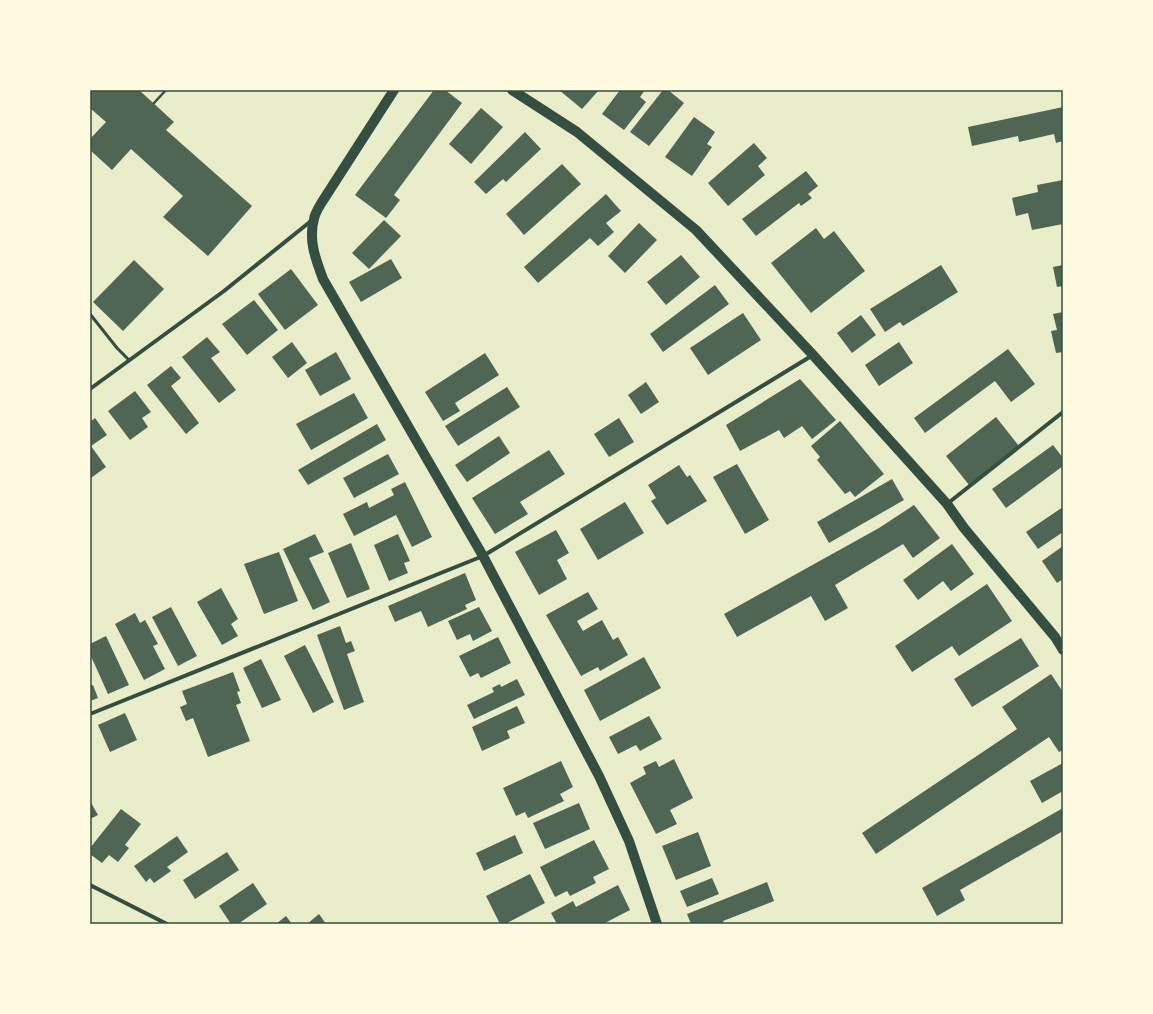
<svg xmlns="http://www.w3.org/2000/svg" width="1153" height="1014" font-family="'Exo 2',sans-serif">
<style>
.building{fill:#4f6655}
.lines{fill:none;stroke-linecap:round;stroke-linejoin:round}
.path{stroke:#344e41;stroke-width:2.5}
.service{stroke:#344e41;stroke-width:3}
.minor{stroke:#344e41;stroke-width:4}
.primary{stroke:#344e41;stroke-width:10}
.neatline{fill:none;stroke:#344e41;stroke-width:1.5}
</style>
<rect width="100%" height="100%" fill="#e9edc9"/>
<!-- building -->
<g class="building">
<polygon points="90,90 139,90 174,122 166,130 252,206 208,256 163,217 183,196 131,149 112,170 90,150 90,139 106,122 90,108"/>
<polygon points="434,90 445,90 462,103 394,195 400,200 386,218 355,195"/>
<polygon points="559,90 599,90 582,109"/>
<polygon points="620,90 645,90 640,97 646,102 624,130 602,114"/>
<polygon points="663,90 668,90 684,103 649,146 630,132"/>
<polygon points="1063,107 1063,141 1056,143 1054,134 1019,142 1018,136 972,146 968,127"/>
<polygon points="481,108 503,127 471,164 449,144"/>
<polygon points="694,117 715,132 707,144 712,147 692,176 665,157"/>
<polygon points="525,132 541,149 506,182 503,179 486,194 474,182"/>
<polygon points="754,143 767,158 758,166 765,175 728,206 708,183"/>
<polygon points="562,164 581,184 524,235 506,214"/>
<polygon points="806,171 818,186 808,194 812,198 801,206 799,203 756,236 742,219"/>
<polygon points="1063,180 1063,224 1032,230 1028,213 1016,216 1012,198 1038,192 1037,185"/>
<polygon points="606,194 621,211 606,223 614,232 598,246 590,238 538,283 524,267"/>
<polygon points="384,220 401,236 369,269 352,253"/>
<polygon points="639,223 657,240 625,273 608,256"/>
<polygon points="816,228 824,239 834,231 865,271 811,313 771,263"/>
<polygon points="681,255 700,277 666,305 647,282"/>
<polygon points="391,259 402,278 361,302 349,282"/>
<polygon points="134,260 164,289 123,331 93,302"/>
<polygon points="941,265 958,292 903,326 900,322 885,332 870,309"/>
<polygon points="1063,265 1063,286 1057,287 1053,267"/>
<polygon points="291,269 318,305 285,330 258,294"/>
<polygon points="715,285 729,304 663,352 650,334"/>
<polygon points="254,300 278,330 247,355 222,324"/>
<polygon points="1063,312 1063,352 1056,353 1051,331 1057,330 1053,314"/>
<polygon points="743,313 761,340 708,375 690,348"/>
<polygon points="861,315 876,335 852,353 837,333"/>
<polygon points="207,337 220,352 211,358 236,390 219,403 182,357"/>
<polygon points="292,342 307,363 288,378 272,357"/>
<polygon points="899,342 913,363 879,386 865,365"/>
<polygon points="1008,349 1035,384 1011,402 995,381 925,433 914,418"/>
<polygon points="336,352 351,379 320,396 305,370"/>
<polygon points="485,353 499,375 455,403 460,411 443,421 425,392"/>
<polygon points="171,366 181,378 171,386 199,423 186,434 147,385"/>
<polygon points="800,379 836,420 812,439 802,426 784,438 779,430 740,451 726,425"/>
<polygon points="646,382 659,402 641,414 628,395"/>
<polygon points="507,387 520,407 458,446 445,426"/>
<polygon points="135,391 151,412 142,418 148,427 130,440 108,411"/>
<polygon points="354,393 368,418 311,450 296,424"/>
<polygon points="996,417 1019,446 969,485 946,456"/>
<polygon points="95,418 107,435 91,446 106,467 91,478 90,476 90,422"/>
<polygon points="619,418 634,442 609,457 594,434"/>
<polygon points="840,421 884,474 855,497 850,491 845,494 817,460 820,457 811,446"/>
<polygon points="377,424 386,440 308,485 298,470"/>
<polygon points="499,436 510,453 467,482 455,465"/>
<polygon points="1053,445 1063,458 1063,466 1006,508 992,489"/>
<polygon points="549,450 565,474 520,502 528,514 495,534 472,498"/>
<polygon points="388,454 399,474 354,498 343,478"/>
<polygon points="737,464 769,520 745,534 713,477"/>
<polygon points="679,465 687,477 690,475 707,501 667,525 651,501 656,498 648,485"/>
<polygon points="892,479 904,500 829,543 817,522"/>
<polygon points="405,482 432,537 412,547 396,515 354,536 343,514 367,502 369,508 394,495 391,489"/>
<polygon points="625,502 644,533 598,560 580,529"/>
<polygon points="914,505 940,538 913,558 903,544 835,585 848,608 825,621 811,596 737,637 724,614 879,528"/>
<polygon points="1063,507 1063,532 1038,549 1026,532"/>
<polygon points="556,530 569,553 557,560 567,579 539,595 515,552"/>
<polygon points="315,534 324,552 309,558 330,602 313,610 283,549"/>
<polygon points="398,534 410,561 404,563 408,573 389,581 374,545"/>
<polygon points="351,543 370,589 347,598 328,553"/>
<polygon points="952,544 974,574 951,591 943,581 918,600 903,580"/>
<polygon points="1063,546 1063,579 1057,583 1042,561"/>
<polygon points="279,552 298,601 264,614 244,564"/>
<polygon points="465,573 476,600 465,605 467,609 428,627 421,611 395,622 388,606"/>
<polygon points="987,584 1012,621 959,656 952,646 912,672 895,646"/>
<polygon points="221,588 238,619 231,624 238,636 222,645 197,602"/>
<polygon points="588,592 598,609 577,621 583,631 602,620 613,640 618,637 628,655 600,671 598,667 581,676 546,615"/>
<polygon points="171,607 197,656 178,666 152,617"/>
<polygon points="479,607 492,631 473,641 470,634 457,640 448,621"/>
<polygon points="135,613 140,623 145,620 158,644 153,646 165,669 144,680 115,624"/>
<polygon points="340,626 346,643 351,641 355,651 347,654 364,702 344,710 317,635"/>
<polygon points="106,636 129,685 108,694 90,654 90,644"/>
<polygon points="498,637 511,663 481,678 478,673 470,677 459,656"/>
<polygon points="1021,638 1039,666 972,707 954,679"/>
<polygon points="305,645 334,702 313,713 284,656"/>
<polygon points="644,657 661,688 600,721 584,690"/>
<polygon points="261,659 281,700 262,708 243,668"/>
<polygon points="233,672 240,691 237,692 241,703 236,705 250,741 208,757 193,718 186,721 180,707 187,704 182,691"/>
<polygon points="1051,674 1063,692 1063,750 1059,752 1049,737 876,854 862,833 1017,729 1002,707"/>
<polygon points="517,679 525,695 474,719 467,705 494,692 492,688 500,684 501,687"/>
<polygon points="90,683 91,686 93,685 98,698 90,701"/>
<polygon points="517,706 525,723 507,731 510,738 482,751 472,727"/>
<polygon points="125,713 137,740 110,752 98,725"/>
<polygon points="649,716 662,739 640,751 636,745 618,754 609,737"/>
<polygon points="674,759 693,798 670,810 677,824 656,834 630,783 646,774 643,767 656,761 659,767"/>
<polygon points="561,761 573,787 560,794 564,801 528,818 525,812 516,816 503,788"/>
<polygon points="1063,763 1063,791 1042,803 1030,781"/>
<polygon points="90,801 98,815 90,819"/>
<polygon points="579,803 590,829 545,849 533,823"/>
<polygon points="1063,808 1063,831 960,890 965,900 937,916 922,888"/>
<polygon points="121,809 141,824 125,845 129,848 118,862 109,855 102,863 90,854 90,848"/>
<polygon points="698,832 711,866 676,880 662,846"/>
<polygon points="515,835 523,853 484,871 476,853"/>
<polygon points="177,836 188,852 167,867 171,871 154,883 150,878 146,882 134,866"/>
<polygon points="594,840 609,869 593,877 596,883 570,896 567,891 555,897 540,867"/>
<polygon points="227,852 239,870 195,899 183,880"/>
<polygon points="530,874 545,903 505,924 500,924 486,896"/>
<polygon points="712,878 719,894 687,907 680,891"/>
<polygon points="767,882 774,901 723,921 724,924 691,924 687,914"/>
<polygon points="253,883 267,904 238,924 231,924 219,906"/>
<polygon points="618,885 630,910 603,924 557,924 551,913 573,901 576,907"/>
<polygon points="319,914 326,924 307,924"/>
<polygon points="286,916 292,924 276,924"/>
</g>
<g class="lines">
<!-- path -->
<polyline class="path" points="154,103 166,90"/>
<!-- service -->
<polyline class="service" points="90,314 117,348 129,360"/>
<!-- minor -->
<g class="minor">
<polyline points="90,389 224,291 311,221"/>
<polyline points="947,504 1063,412"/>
<polyline points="90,714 483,556 813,355"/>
<polyline points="90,885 167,924"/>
</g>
<!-- primary -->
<g class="primary">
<path d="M394,90L322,202C319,207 315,213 314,219C308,240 316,260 323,279L483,556L599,776L629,841L657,924"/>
<polyline points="512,90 577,132 696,230 813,355 947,504 964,528 1055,637 1063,650"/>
</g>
</g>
<!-- border -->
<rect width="1153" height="1014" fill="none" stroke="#fefae0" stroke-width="182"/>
<rect x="91" y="91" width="971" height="832" class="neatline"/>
</svg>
